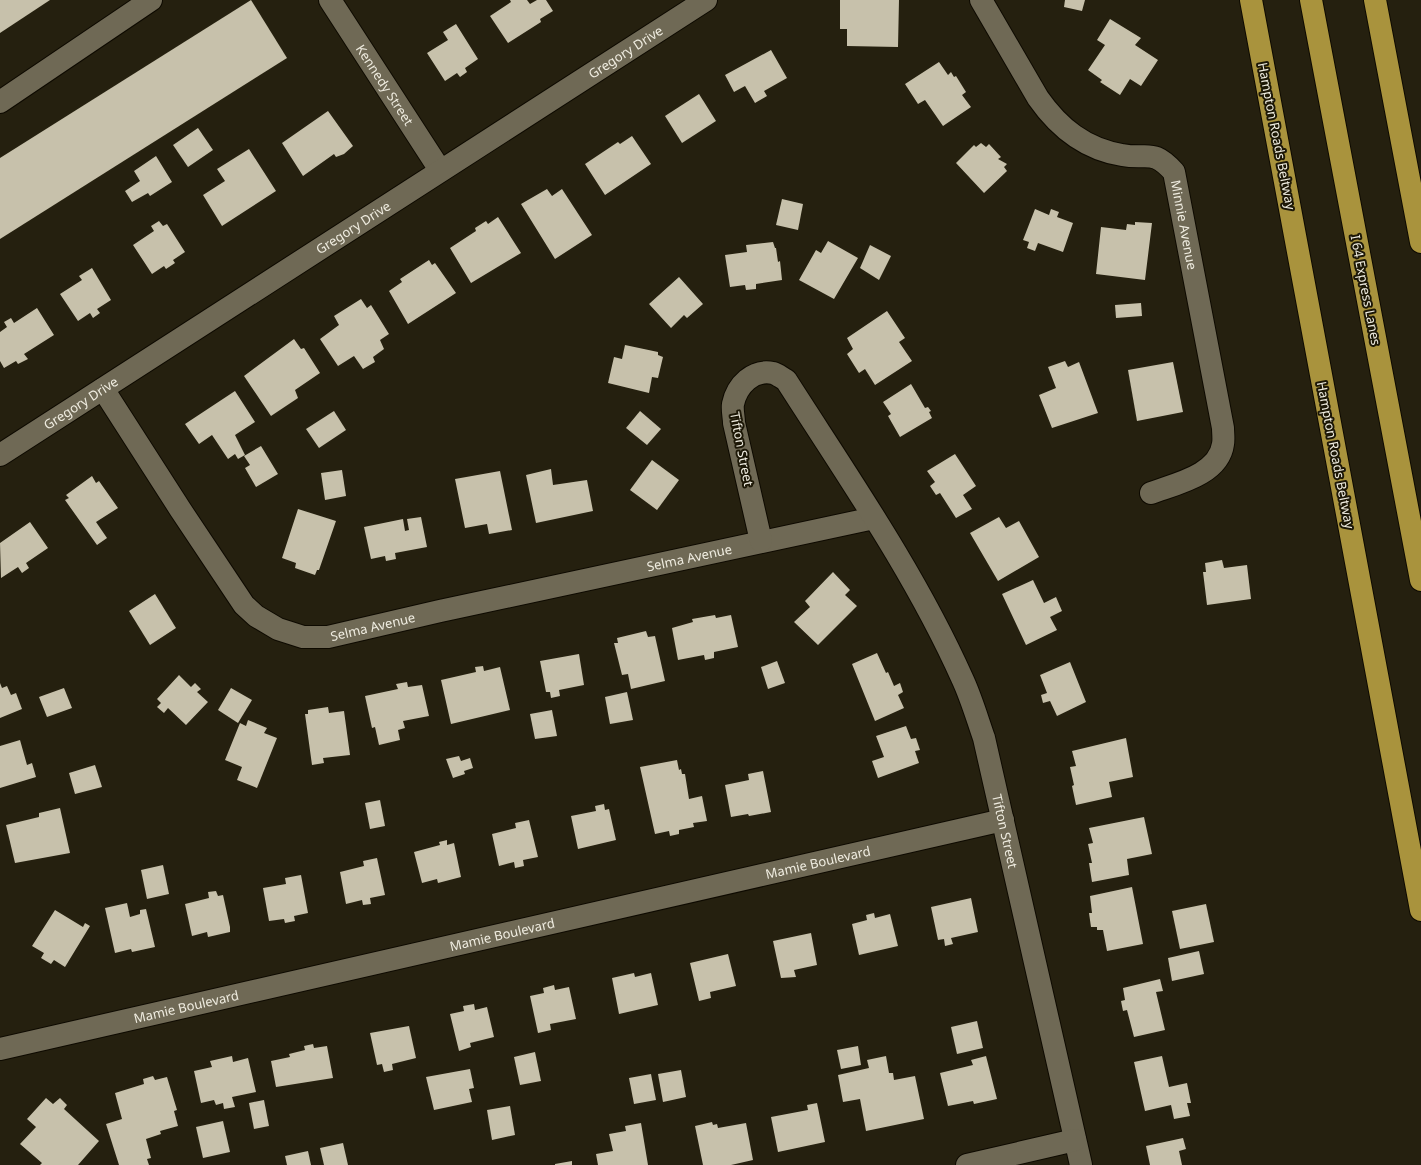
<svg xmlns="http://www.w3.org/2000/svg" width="1421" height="1165" font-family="'Noto Sans',sans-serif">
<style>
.building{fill:#c7c1ab}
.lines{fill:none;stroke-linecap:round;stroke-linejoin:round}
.minor-casing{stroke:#0e0a00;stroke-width:24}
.highway-casing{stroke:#0e0a00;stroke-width:24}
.minor{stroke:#6f6955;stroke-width:22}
.highway{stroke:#a9933d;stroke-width:22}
.labels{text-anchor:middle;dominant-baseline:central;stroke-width:4;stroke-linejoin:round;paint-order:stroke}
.street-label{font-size:13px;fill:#efece0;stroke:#1c1706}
</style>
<rect width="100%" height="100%" fill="#25200f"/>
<!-- building -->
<g class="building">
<polygon points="0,0 50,0 0,33"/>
<polygon points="251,0 287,58 0,239 0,158"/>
<polygon points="510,0 527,0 530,4 537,0 546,0 553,11 540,19 541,22 508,43 490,16 511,2"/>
<polygon points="840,0 899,0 898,47 847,46 847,29 840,29"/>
<polygon points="1065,0 1085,0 1082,11 1064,7"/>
<polygon points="1110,19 1141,38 1135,45 1158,60 1141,86 1130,79 1120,95 1100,82 1102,80 1088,70 1105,45 1097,40"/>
<polygon points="456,24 478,59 465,68 467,72 460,77 457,73 445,81 427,53 448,40 443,32"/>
<polygon points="771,50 787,78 764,91 767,96 755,103 745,86 734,92 725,75"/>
<polygon points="939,62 948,75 951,72 954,77 956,76 966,92 962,95 971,107 943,126 925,100 918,104 905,84"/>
<polygon points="699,94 716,121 682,143 665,116"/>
<polygon points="328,111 353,146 344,154 336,157 334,154 303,176 282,143"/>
<polygon points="198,128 213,150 188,167 173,145"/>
<polygon points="632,136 651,164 605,195 585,164 618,142 620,144"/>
<polygon points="981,143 986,147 989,144 1001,157 998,159 1007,164 1004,167 1007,171 984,193 956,163 974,145 976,147"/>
<polygon points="249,149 276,191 222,226 203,195 225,181 217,169"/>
<polygon points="156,156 172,182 150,196 148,193 132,202 125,191 140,181 134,171"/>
<polygon points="547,189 552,196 562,189 592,235 555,259 521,204"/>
<polygon points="782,199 803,204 798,230 776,225"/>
<polygon points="1035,209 1049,215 1051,209 1059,212 1057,217 1073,223 1063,252 1038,243 1035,251 1027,248 1029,242 1023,240"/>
<polygon points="498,217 521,253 471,283 450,248 476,231 475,228 486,221 488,224"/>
<polygon points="159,221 163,226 167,224 185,252 173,260 175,263 166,269 164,266 152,274 133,245 154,231 151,226"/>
<polygon points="1135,222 1152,223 1145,280 1096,274 1101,227 1126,230 1127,224 1135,225"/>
<polygon points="828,241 858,258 834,299 799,280 816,250 821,253"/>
<polygon points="773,242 775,248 776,248 778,262 780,261 782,280 756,284 756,289 746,290 745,285 730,287 725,255 747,252 746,245"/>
<polygon points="870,245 891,256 879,280 860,268"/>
<polygon points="429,260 432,265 435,263 456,293 408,324 389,291 402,282 400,279"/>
<polygon points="92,268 111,300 97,309 100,313 93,318 90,313 78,321 60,294 82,280 79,276"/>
<polygon points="679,277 703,304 687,318 684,315 671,328 649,304"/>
<polygon points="361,299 367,308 371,305 389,334 380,340 384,349 373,357 375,362 363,369 354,356 338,366 320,339 339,325 334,316"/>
<polygon points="1141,303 1142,316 1116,318 1115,305"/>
<polygon points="37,308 54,335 24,354 28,359 18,364 16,361 4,368 0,361 0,332 7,327 4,322 11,318 14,323"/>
<polygon points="887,311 905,338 899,342 912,361 875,385 865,369 859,373 847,354 853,349 847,338"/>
<polygon points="294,339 301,349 304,348 320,373 295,390 298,398 271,416 244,376"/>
<polygon points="625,345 658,352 658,355 663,357 658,378 652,377 649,393 608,383 614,357 622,359"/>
<polygon points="1065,361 1068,367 1079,362 1098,413 1052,428 1039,395 1056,388 1048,367"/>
<polygon points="1173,362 1183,412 1137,421 1128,370"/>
<polygon points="911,384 925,408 928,407 931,411 929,412 932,418 900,437 888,416 891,414 883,402"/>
<polygon points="235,391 255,422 235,435 245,455 238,459 235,454 228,459 212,435 199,444 185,424"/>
<polygon points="334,411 346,430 319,448 306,429"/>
<polygon points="640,411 661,429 647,445 626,428"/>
<polygon points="261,446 278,474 256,487 245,468 250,465 244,456"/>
<polygon points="955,454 976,486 963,495 972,509 956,518 940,493 936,495 930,486 935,482 927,471"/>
<polygon points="652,460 679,480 657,510 630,490"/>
<polygon points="551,469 553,485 587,480 593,511 536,523 526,475"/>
<polygon points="342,470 346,496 325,500 321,473"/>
<polygon points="500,471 512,530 489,534 487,524 465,528 455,479"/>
<polygon points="92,476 96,483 99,481 118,508 96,522 107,538 97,545 65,500 69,498 66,495"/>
<polygon points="298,509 336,521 319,570 317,570 315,575 295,568 296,563 282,558"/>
<polygon points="421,517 427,547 395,553 396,559 386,561 385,556 371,559 364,527 403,519 405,531 409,530 407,519"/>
<polygon points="999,517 1006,528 1019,521 1039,557 998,581 970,533"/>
<polygon points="30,522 48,548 26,563 29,568 22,573 18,567 1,578 0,543"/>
<polygon points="1222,560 1224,568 1247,565 1251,599 1207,605 1203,572 1206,572 1205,563"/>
<polygon points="833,572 850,590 845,595 857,606 818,645 794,622 810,607 805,601"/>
<polygon points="1033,580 1044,603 1056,597 1062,611 1050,617 1057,630 1026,645 1002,594"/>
<polygon points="155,594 176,628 150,645 129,611"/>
<polygon points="715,615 716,618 731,615 738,647 714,652 714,658 705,660 704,655 678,660 672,628 693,622 692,619"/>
<polygon points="646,631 648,637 655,636 665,681 631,689 628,674 622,675 614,643 618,643 617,638"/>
<polygon points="877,653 886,673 888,672 894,686 900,683 903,692 898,695 904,708 875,721 852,664"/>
<polygon points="579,654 584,685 559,690 560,696 551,698 550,692 546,692 540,661"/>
<polygon points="777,661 785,683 768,689 761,667"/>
<polygon points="1070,662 1086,702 1057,716 1050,701 1043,703 1041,695 1047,693 1040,675"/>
<polygon points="483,666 484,671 500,667 510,710 451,724 441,680 476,672 475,667"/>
<polygon points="179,675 191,687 195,683 201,689 197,692 208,702 186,725 168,708 164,713 157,707 161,703 157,699"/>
<polygon points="407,682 408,687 422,685 429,716 403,721 405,728 398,730 400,740 379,745 375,727 372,728 365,696 398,689 396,684"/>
<polygon points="0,683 2,688 7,686 11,695 16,693 22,709 0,718"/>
<polygon points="64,688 72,708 47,717 39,697"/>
<polygon points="231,688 252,700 238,723 218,710"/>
<polygon points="627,692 633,720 610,724 605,697"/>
<polygon points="328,707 329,713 344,711 350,755 323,758 324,763 312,765 305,714 308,714 308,710"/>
<polygon points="552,710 557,736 535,739 530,714"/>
<polygon points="248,720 267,728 264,733 277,738 257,788 237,780 242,767 225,760 240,723 246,726"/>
<polygon points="906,726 911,739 916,738 920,750 915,751 919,763 878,778 872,761 884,757 876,736"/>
<polygon points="1126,738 1133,777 1109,782 1112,797 1076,805 1072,786 1074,785 1070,767 1076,766 1072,751"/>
<polygon points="20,740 27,765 32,763 36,777 0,788 0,746"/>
<polygon points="459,756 461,761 470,758 473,768 464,771 465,774 453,778 446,759"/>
<polygon points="677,760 679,770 681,769 682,774 685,774 689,799 702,796 707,821 693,823 694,827 679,830 679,834 670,836 669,831 655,834 640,767"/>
<polygon points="95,765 102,787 75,794 69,773"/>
<polygon points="763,771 771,812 749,816 748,814 731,817 725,785 749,780 748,774"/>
<polygon points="380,800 385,826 370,829 365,803"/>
<polygon points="604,804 605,810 609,809 616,840 578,849 571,816 596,811 595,806"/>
<polygon points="60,808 70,853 15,863 6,825 39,817 39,813"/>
<polygon points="1144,817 1152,854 1127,859 1129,875 1092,882 1089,863 1092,863 1088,844 1093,843 1089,828"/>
<polygon points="529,820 538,857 523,860 524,866 515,868 514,862 499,866 492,834 516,828 515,823"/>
<polygon points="447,840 447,845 454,843 461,877 438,883 437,879 422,883 414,852 440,845 439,842"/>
<polygon points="377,858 385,895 370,898 371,904 363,905 362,900 346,904 340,872 364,866 363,861"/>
<polygon points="163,865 169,894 147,899 141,870"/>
<polygon points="301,875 308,913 294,916 295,921 285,923 284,919 269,921 263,888 286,884 285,878"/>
<polygon points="1132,887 1143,944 1107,951 1103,930 1097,930 1097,927 1091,927 1089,913 1092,913 1090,896"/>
<polygon points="216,891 218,896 223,895 230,927 230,932 208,937 207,932 192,936 185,904 209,898 208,892"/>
<polygon points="971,898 978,932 951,938 953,944 945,946 944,939 938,940 931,907"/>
<polygon points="127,903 130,917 140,914 140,910 146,909 155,947 132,952 131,949 115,953 105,908"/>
<polygon points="1206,904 1214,942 1180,949 1172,911"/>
<polygon points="55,910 83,927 85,923 90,926 65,967 54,960 51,964 41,958 44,953 32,946"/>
<polygon points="874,913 875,918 890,914 898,946 859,955 852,924 867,920 866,915"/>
<polygon points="811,933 817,965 794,970 796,977 781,978 773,941"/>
<polygon points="1199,951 1204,974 1172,981 1168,958"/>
<polygon points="728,954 736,986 710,992 711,998 699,1001 690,963"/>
<polygon points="634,973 635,977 651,973 658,1005 619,1014 612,978"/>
<polygon points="1160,979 1163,991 1156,992 1165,1030 1134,1037 1127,1010 1123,1011 1121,1001 1125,1000 1123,988"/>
<polygon points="554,985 555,990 569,987 576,1019 550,1024 551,1030 538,1033 530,996 544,993 543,988"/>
<polygon points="474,1004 475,1010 487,1007 494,1037 470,1043 471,1047 459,1051 450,1014 464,1011 463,1006"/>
<polygon points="977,1021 983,1048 957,1054 951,1027"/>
<polygon points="409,1026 416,1058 392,1064 393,1070 384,1072 382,1064 377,1065 370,1033"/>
<polygon points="313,1044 314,1048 327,1046 333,1078 276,1087 271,1061 290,1057 289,1054 305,1050 304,1046"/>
<polygon points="858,1046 861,1065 841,1069 837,1050"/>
<polygon points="535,1052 541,1081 520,1085 514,1057"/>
<polygon points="232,1056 233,1062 248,1058 256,1092 232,1097 235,1107 224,1109 223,1103 216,1105 214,1100 201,1103 194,1071 212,1067 210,1061"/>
<polygon points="886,1056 889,1073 893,1073 894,1080 915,1076 924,1119 866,1131 860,1099 843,1102 838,1075 869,1068 867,1060"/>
<polygon points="986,1056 997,1099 974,1104 973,1101 948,1106 940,1073 973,1065 971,1060"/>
<polygon points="1162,1056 1169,1087 1187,1083 1191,1103 1187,1103 1190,1116 1174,1119 1171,1105 1145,1111 1134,1062"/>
<polygon points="470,1069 474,1088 469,1089 472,1102 434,1110 426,1077"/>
<polygon points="681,1070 686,1097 663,1102 658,1074"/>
<polygon points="651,1074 656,1100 634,1104 629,1078"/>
<polygon points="153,1076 155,1080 167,1077 177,1110 174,1111 178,1126 160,1131 161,1134 146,1139 151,1158 147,1159 149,1165 119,1165 106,1124 122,1119 115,1093 144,1084 143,1079"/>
<polygon points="46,1098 53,1104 60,1098 67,1105 64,1109 99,1141 78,1165 40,1165 42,1163 20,1144 36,1127 27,1119"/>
<polygon points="264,1100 269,1126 254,1129 249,1103"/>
<polygon points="817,1103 825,1142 778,1152 771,1117 808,1110 807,1105"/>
<polygon points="510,1106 515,1135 492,1140 487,1110"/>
<polygon points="223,1121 230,1152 203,1158 196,1127"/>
<polygon points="712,1122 713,1125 717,1124 718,1128 746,1123 753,1160 731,1165 703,1165 695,1126"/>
<polygon points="641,1123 648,1165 598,1165 596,1154 613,1151 609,1134 626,1131 625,1126"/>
<polygon points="1183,1138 1186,1149 1179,1151 1182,1165 1150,1165 1146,1146"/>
<polygon points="343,1143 348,1165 324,1165 320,1148"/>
<polygon points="308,1151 311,1165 287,1165 285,1156"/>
<polygon points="572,1161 572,1165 555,1165 555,1164"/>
</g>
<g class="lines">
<defs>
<g id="minor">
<path id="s1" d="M330,0L440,170"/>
<path id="s2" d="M981,0L1038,98C1059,128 1085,149 1122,155C1149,160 1152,148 1174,172L1223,428C1223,433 1224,439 1223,444C1219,475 1175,484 1151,493"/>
<polyline points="0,102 151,0"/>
<path id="s3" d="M103,389L180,509L244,605L256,616L278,629L303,637H328L440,611L874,518"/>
<path id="s4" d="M0,455L706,0"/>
<path id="s5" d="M761,541L734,423C734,417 732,410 733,404C737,385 753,369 773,373C777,374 782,378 786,380C848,477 915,573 962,678C971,697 977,718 984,738L1081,1165"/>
<path id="s6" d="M0,1049L1003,820"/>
<polyline points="967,1165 1075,1140"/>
</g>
<g id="highway">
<polyline points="1251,0 1421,910"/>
<polyline points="1311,0 1421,580"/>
<polyline points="1375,0 1421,242"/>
</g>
</defs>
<!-- minor casing -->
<use href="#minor" class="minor-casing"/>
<!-- highway casing -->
<use href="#highway" class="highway-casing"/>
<!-- minor -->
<use href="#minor" class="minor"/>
<!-- highway -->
<use href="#highway" class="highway"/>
</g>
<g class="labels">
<!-- street labels -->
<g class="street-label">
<text stroke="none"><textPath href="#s4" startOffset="744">Gregory Drive</textPath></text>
<text stroke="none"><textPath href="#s1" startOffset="101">Kennedy Street</textPath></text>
<text transform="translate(1277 136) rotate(79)">Hampton Roads Beltway</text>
<text stroke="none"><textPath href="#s2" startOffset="329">Minnie Avenue</textPath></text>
<text stroke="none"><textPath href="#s4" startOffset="420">Gregory Drive</textPath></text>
<text transform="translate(1366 290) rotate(79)">I 64 Express Lanes</text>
<text stroke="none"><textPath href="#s4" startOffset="96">Gregory Drive</textPath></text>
<text transform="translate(742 449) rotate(79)">Tifton Street</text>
<text transform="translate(1336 455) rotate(79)">Hampton Roads Beltway</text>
<text stroke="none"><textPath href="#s3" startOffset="721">Selma Avenue</textPath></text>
<text stroke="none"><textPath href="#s3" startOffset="397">Selma Avenue</textPath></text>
<text stroke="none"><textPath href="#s5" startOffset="717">Tifton Street</textPath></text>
<text stroke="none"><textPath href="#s6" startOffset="839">Mamie Boulevard</textPath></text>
<text stroke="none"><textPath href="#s6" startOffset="515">Mamie Boulevard</textPath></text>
<text stroke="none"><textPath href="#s6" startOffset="191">Mamie Boulevard</textPath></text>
</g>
</g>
</svg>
